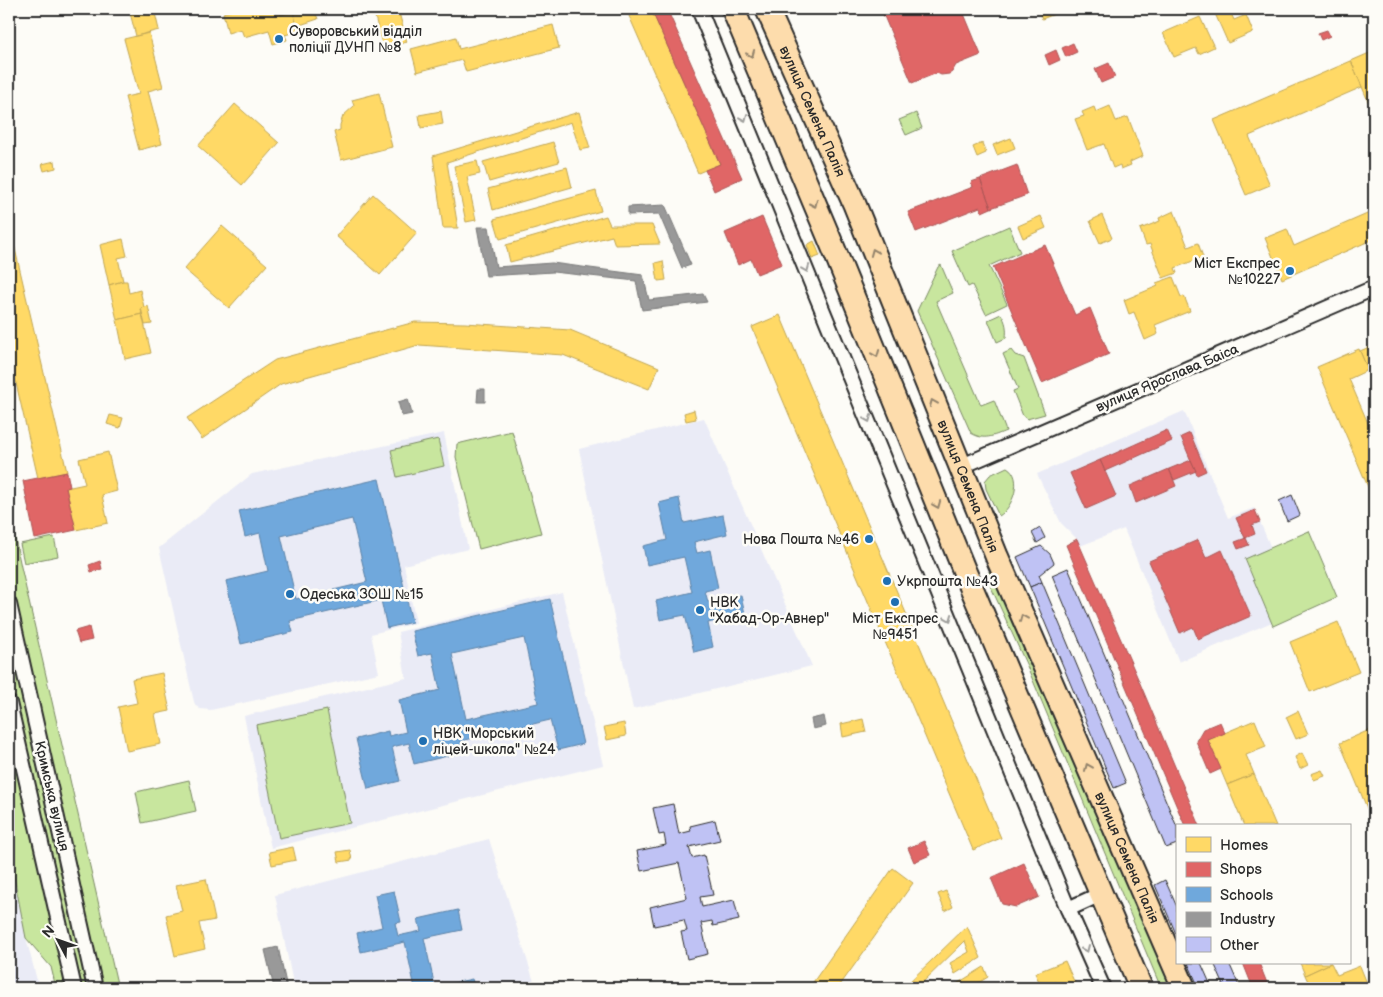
<svg xmlns="http://www.w3.org/2000/svg" width="1383" height="997" font-family="'Balsamiq Sans',sans-serif">
<style>
.built{fill:#eaebf6}
.green{fill:#c8e69e;stroke:#7a8864}
.homes{fill:#ffd966;stroke:#bfa554}
.shops{fill:#e06666;stroke:#aa5454}
.schools{fill:#6fa8dc;stroke:#5b82a7;fill-rule:evenodd}
.industry{fill:#999;stroke:#787878}
.building{fill:#bfc2f4;stroke:#2b2b2b}
.lines{fill:none;stroke-linecap:round;stroke-linejoin:round}
.street-casing{stroke:#2b2b2b;stroke-width:18}
.primary-casing{stroke:#2b2b2b;stroke-width:26}
.street{stroke:#fdfcf7;stroke-width:14}
.primary{stroke:#fddcac;stroke-width:22}
.oneway{stroke:#94846c}
.oneway2{stroke:#9e9e9b}
.poi-dot{fill:#1f6fb2;stroke:#fdfcf7;stroke-width:2}
.labels{text-anchor:middle;dominant-baseline:central;stroke-width:5;stroke-linejoin:round;paint-order:stroke}
.poi-label{font-size:14px;fill:#2b2b2b;stroke:#fdfcf7;text-anchor:start}
.street-label{font-size:14px;fill:#2b2b2b;stroke:#fdfcf7}
</style>
<rect width="100%" height="100%" fill="#fdfcf7"/>
<filter id="ink" filterUnits="userSpaceOnUse"><feTurbulence type="fractalNoise" baseFrequency=".02" numOctaves="2"/><feDisplacementMap in="SourceGraphic" scale="10" xChannelSelector="R" yChannelSelector="G"/><feConvolveMatrix kernelMatrix="1 2 1 2 8 2 1 2 1" color-interpolation-filters="sRGB"/></filter>
<g filter="url(#ink)">
<!-- built -->
<g class="built">
<polygon points="1184,411 1228,518 1254,508 1255,510 1271,548 1245,560 1272,622 1179,662 1124,529 1080,546 1077,539 1061,523 1037,474"/>
<polygon points="704,418 812,666 633,709 579,449"/>
<polygon points="444,433 468,549 404,565 416,623 371,634 379,673 211,710 200,709 196,706 194,702 159,548 252,474"/>
<polygon points="562,592 603,765 271,848 244,716 406,678 398,632"/>
<polygon points="489,839 536,988 294,988 275,895"/>
<polygon points="9,851 26,938 39,988 9,988"/>
</g>
<!-- green -->
<g class="green">
<polygon points="916,113 922,128 906,135 899,120"/>
<polygon points="1009,226 1020,252 989,266 1007,304 986,314 972,285 968,287 952,251"/>
<path d="M941,265L953,293L936,301L981,405L994,400L1006,431C993,436 984,441 971,433L917,311L938,267Z"/>
<path d="M1001,314C1006,322 1007,328 1006,338L997,342L988,320Z"/>
<polygon points="1011,350 1015,355 1024,358 1045,414 1027,419 1023,416 1013,391 1018,389 1003,354"/>
<polygon points="512,431 541,533 479,549 456,457 457,444"/>
<polygon points="438,439 444,466 397,477 391,450"/>
<path d="M1007,467C1024,477 1013,508 999,516L986,489L985,481L990,475Z"/>
<polygon points="9,510 21,567 118,988 56,988 51,967 26,938 9,851"/>
<polygon points="1309,531 1337,597 1273,626 1245,559"/>
<polygon points="54,537 58,556 24,563 20,544"/>
<polygon points="991,571 1171,988 1161,988 1027,666 986,576 987,573"/>
<polygon points="327,710 350,823 279,838 256,725"/>
<polygon points="189,780 196,811 142,823 136,792"/>
</g>
<!-- homes -->
<g class="homes">
<polygon points="129,9 154,9 159,30 136,36"/>
<polygon points="236,9 279,9 281,15 293,11 298,31 285,35 287,40 273,44 269,30 244,37 241,29 228,33 223,13"/>
<polygon points="279,9 314,9 318,19 297,26 293,11 281,15"/>
<polygon points="373,9 398,9 407,42 383,48"/>
<polygon points="626,9 651,9 720,164 698,173"/>
<polygon points="1038,9 1067,9 1042,19"/>
<polygon points="1213,9 1229,9 1234,20 1246,15 1253,32 1228,43"/>
<polygon points="1200,17 1214,47 1199,54 1196,48 1174,57 1163,33"/>
<polygon points="553,25 559,48 466,72 462,60 417,72 411,49 456,37 459,49"/>
<polygon points="149,33 163,87 148,91 162,144 139,150 125,97 139,94 124,39"/>
<polygon points="1374,51 1374,115 1351,61"/>
<polygon points="1351,61 1362,87 1249,136 1270,185 1246,195 1214,120"/>
<polygon points="379,93 392,147 341,160 334,132 340,130 340,125 343,116 354,106 352,100"/>
<polygon points="235,104 279,143 242,185 198,146"/>
<polygon points="1110,106 1116,121 1128,117 1143,156 1130,162 1131,165 1121,169 1120,165 1113,168 1104,144 1087,150 1075,119 1084,116 1082,112 1094,107 1096,112"/>
<polygon points="441,111 443,124 421,128 419,115"/>
<polygon points="579,112 590,148 580,150 571,122 447,162 458,228 443,228 433,156"/>
<polygon points="1011,138 1015,148 997,155 993,145"/>
<polygon points="553,142 559,162 489,182 483,162"/>
<polygon points="982,143 986,153 977,157 973,147"/>
<polygon points="55,161 56,168 44,171 42,164"/>
<polygon points="477,161 480,174 467,177 476,220 466,222 454,166"/>
<polygon points="567,167 572,187 493,210 488,189"/>
<polygon points="596,191 601,211 500,239 494,219"/>
<polygon points="373,194 417,233 380,275 336,236"/>
<polygon points="1174,211 1188,247 1198,243 1203,257 1175,268 1177,273 1163,278 1150,244 1146,245 1140,229 1160,221 1159,218"/>
<polygon points="1374,211 1374,239 1282,279 1265,238 1287,229 1294,246"/>
<polygon points="1102,215 1112,238 1100,243 1090,221"/>
<polygon points="606,216 610,225 652,225 660,244 615,245 612,236 510,262 506,245"/>
<polygon points="1041,216 1046,228 1023,238 1018,226"/>
<polygon points="9,223 67,472 38,478 9,353"/>
<polygon points="222,226 267,265 229,308 184,269"/>
<polygon points="123,239 127,256 118,258 123,281 109,285 100,245"/>
<polygon points="814,241 820,256 812,259 807,245"/>
<polygon points="663,261 666,280 658,281 655,263"/>
<polygon points="1173,277 1181,297 1184,296 1190,311 1155,325 1158,334 1145,340 1134,312 1129,314 1124,300 1158,286 1156,283"/>
<polygon points="123,281 127,281 129,293 140,290 144,307 141,308 142,314 117,320 109,285"/>
<polygon points="148,306 152,324 145,325 141,308"/>
<polygon points="142,314 151,353 125,359 117,320"/>
<polygon points="780,315 1001,838 973,850 752,327"/>
<polygon points="415,322 465,323 570,330 659,367 649,389 563,355 419,345 281,384 202,439 187,418 275,360"/>
<polygon points="1374,345 1374,371 1369,373 1360,351"/>
<polygon points="1359,349 1368,370 1349,379 1374,437 1374,501 1317,367"/>
<polygon points="694,410 696,419 686,421 684,413"/>
<polygon points="110,415 123,418 120,428 107,424"/>
<polygon points="108,452 117,491 102,495 108,523 76,530 66,488 85,484 79,459"/>
<polygon points="1338,622 1359,672 1310,692 1290,642"/>
<polygon points="162,673 170,711 155,714 161,744 127,751 118,707 137,703 132,679"/>
<polygon points="1298,711 1308,734 1296,739 1286,717"/>
<polygon points="863,719 866,732 843,737 841,724"/>
<polygon points="1255,720 1266,747 1246,755 1254,774 1227,785 1208,740"/>
<polygon points="624,723 626,736 607,740 604,727"/>
<polygon points="1374,728 1374,825 1340,743"/>
<polygon points="1302,753 1308,765 1300,769 1295,757"/>
<polygon points="1322,770 1325,776 1314,780 1311,774"/>
<polygon points="1254,774 1276,826 1244,826 1227,785"/>
<polygon points="293,847 296,860 272,865 269,852"/>
<polygon points="350,850 352,860 339,862 337,852"/>
<polygon points="893,868 913,883 838,988 809,988"/>
<polygon points="206,879 215,920 199,923 205,949 175,956 166,915 182,911 176,885"/>
<polygon points="946,891 953,907 945,911 938,894"/>
<polygon points="967,926 981,958 955,974 950,963 969,952 965,941 917,988 903,988"/>
<polygon points="1065,961 1077,988 1059,988 1056,982 1042,988 1035,973"/>
<polygon points="1300,963 1331,963 1305,975"/>
<polygon points="1331,963 1337,975 1360,966 1369,988 1311,988 1305,975"/>
<polygon points="984,967 988,977 970,988 950,988"/>
<polygon points="1056,982 1059,988 1041,988 1042,988"/>
</g>
<!-- shops -->
<g class="shops">
<polygon points="651,9 667,9 742,178 714,191 705,170 720,164"/>
<polygon points="881,9 962,9 981,55 956,65 952,72 949,74 941,75 937,73 912,83"/>
<polygon points="1327,30 1330,36 1321,40 1318,33"/>
<polygon points="1073,43 1077,52 1066,57 1062,48"/>
<polygon points="1056,50 1060,60 1049,65 1045,55"/>
<polygon points="1109,63 1115,77 1101,83 1095,69"/>
<polygon points="1017,165 1027,195 991,208 980,179"/>
<polygon points="980,179 991,208 982,212 980,207 916,232 908,212 973,187 971,182"/>
<polygon points="762,217 782,264 757,274 751,259 738,265 725,233"/>
<polygon points="1045,245 1075,315 1090,308 1109,354 1042,383 993,267"/>
<polygon points="1167,430 1172,441 1105,471 1100,460"/>
<polygon points="1190,433 1206,471 1197,475 1181,437"/>
<polygon points="1100,460 1116,496 1086,509 1070,473"/>
<polygon points="1191,460 1196,471 1174,480 1169,469"/>
<polygon points="1169,469 1176,486 1136,503 1130,486"/>
<polygon points="67,472 70,487 66,488 76,530 35,539 23,481"/>
<polygon points="1255,510 1260,522 1252,525 1255,534 1245,538 1236,518"/>
<polygon points="1246,538 1249,545 1238,549 1235,542"/>
<polygon points="1077,539 1139,681 1200,826 1185,826 1066,545"/>
<polygon points="1198,540 1206,558 1222,550 1251,616 1198,639 1193,627 1180,633 1149,561"/>
<polygon points="100,561 102,569 91,572 89,565"/>
<polygon points="89,627 92,640 79,643 75,631"/>
<polygon points="1220,722 1225,733 1208,740 1221,769 1210,774 1196,741 1203,729"/>
<polygon points="924,841 930,855 914,862 908,848"/>
<polygon points="1024,863 1039,897 1016,907 1002,904 991,878"/>
<polygon points="1243,963 1259,963 1269,988 1253,988"/>
</g>
<!-- schools -->
<g class="schools">
<path d="M379,479L412,622L387,628L381,600L290,621L293,632L241,644L226,581L268,571L260,533L245,537L239,511ZM352,519L367,582L296,599L281,536Z"/>
<polygon points="679,498 684,523 723,515 727,534 694,542 697,553 710,550 718,588 705,591 708,602 741,595 745,614 708,623 713,647 694,652 685,615 660,620 656,601 692,592 684,557 647,565 643,546 667,540 659,503"/>
<path d="M550,599L583,744L558,750L550,720L461,741L464,752L414,764L409,743L392,747L400,781L368,789L356,739L388,731L389,736L406,732L399,700L440,690L432,653L418,656L412,631ZM524,638L538,703L466,719L452,654Z"/>
<polygon points="394,891 401,922 395,923 398,936 421,931 418,919 458,910 462,930 424,938 435,987 472,979 475,988 415,988 405,942 361,952 357,933 382,927 375,895"/>
</g>
<!-- industry -->
<g class="industry">
<polygon points="665,205 691,265 682,268 659,214 628,215 628,207"/>
<polygon points="477,227 489,227 496,267 552,263 643,275 649,300 703,294 707,302 642,310 636,281 553,272 486,276"/>
<polygon points="478,389 485,389 485,402 477,402"/>
<polygon points="408,399 412,414 402,416 398,402"/>
<polygon points="824,716 826,726 813,729 811,719"/>
<polygon points="278,947 287,988 274,988 265,950"/>
</g>
<!-- building -->
<g class="building">
<polygon points="1292,495 1300,515 1287,521 1279,501"/>
<polygon points="1040,528 1045,538 1037,543 1032,533"/>
<polygon points="1041,546 1050,554 1054,563 1039,575 1042,582 1030,587 1017,557"/>
<polygon points="1068,568 1177,827 1177,844 1166,848 1052,575"/>
<polygon points="1042,582 1126,783 1114,788 1030,587"/>
<polygon points="673,804 679,834 691,831 690,826 715,820 720,840 689,847 692,858 704,855 713,895 700,897 702,907 734,900 739,920 713,926 712,921 701,923 708,954 687,959 681,932 687,931 684,920 654,926 650,907 687,898 679,863 641,871 637,851 666,845 664,834 659,835 653,808"/>
<polygon points="1165,880 1177,907 1177,936 1155,885"/>
<polygon points="1188,963 1201,963 1212,988 1199,988"/>
<polygon points="1214,963 1229,963 1240,988 1225,988"/>
</g>
<g class="lines">
<defs>
<g id="street">
<polyline points="699,9 1068,909 1103,988"/>
<polyline points="960,467 1374,288"/>
<polyline points="9,604 95,988"/>
<polyline points="9,703 74,988"/>
<polyline points="1068,909 1101,894"/>
</g>
<g id="primary">
<polyline points="733,9 833,247 964,570 1141,988"/>
<path id="s1" d="M767,9L854,203L997,557L1184,988"/>
</g>
</defs>
<!-- street casing -->
<use href="#street" class="street-casing"/>
<!-- primary casing -->
<use href="#primary" class="primary-casing"/>
<!-- street -->
<use href="#street" class="street"/>
<!-- primary -->
<use href="#primary" class="primary"/>
</g>
<!-- one-way arrows -->
<defs><path id="oneway-chevron" d="M-2-3.5L2.5 0L-2 3.5" fill="none" stroke-width="1.6" stroke-linecap="round" stroke-linejoin="round" transform="scale(1.25)"/></defs>
<g class="oneway">
<use href="#oneway-chevron" transform="translate(751 54) rotate(68)"/>
<use href="#oneway-chevron" transform="translate(814 204) rotate(66)"/>
<use href="#oneway-chevron" transform="translate(874 252) rotate(-112)"/>
<use href="#oneway-chevron" transform="translate(876 354) rotate(68)"/>
<use href="#oneway-chevron" transform="translate(933 403) rotate(-113)"/>
<use href="#oneway-chevron" transform="translate(937 505) rotate(68)"/>
<use href="#oneway-chevron" transform="translate(1023 618) rotate(-113)"/>
<use href="#oneway-chevron" transform="translate(1088 767) rotate(-113)"/>
</g>
<g class="oneway2">
<use href="#oneway-chevron" transform="translate(744 118) rotate(68)"/>
<use href="#oneway-chevron" transform="translate(806 269) rotate(68)"/>
<use href="#oneway-chevron" transform="translate(868 419) rotate(68)"/>
<use href="#oneway-chevron" transform="translate(949 618) rotate(68)"/>
<use href="#oneway-chevron" transform="translate(1086 949) rotate(66)"/>
</g>
</g>
<!-- markers -->
<g class="poi-dot">
<circle cx="279" cy="39" r="5"/>
<circle cx="1290" cy="271" r="5"/>
<circle cx="869" cy="539" r="5"/>
<circle cx="887" cy="581" r="5"/>
<circle cx="290" cy="594" r="5"/>
<circle cx="895" cy="602" r="5"/>
<circle cx="700" cy="610" r="5"/>
<circle cx="423" cy="741" r="5"/>
</g>
<g class="labels">
<!-- poi labels -->
<g class="poi-label">
<text x="289" y="31">Суворовський відділ<tspan x="289" dy="16">поліції ДУНП №8</tspan></text>
<text x="1280" y="263" text-anchor="end">Міст Експрес<tspan x="1280" dy="16">№10227</tspan></text>
<text x="859" y="539" text-anchor="end">Нова Пошта №46</text>
<text x="897" y="581">Укрпошта №43</text>
<text x="300" y="594">Одеська ЗОШ №15</text>
<text x="710" y="602">НВК<tspan x="710" dy="16">"Хабад-Ор-Авнер"</tspan></text>
<text x="895" y="618" text-anchor="middle">Міст Експрес<tspan x="895" dy="16">№9451</tspan></text>
<text x="433" y="733">НВК "Морський<tspan x="433" dy="16">ліцей-школа" №24</tspan></text>
</g>
<!-- street labels -->
<g class="street-label">
<text stroke="none"><textPath href="#s1" startOffset="112">вулиця Семена Палія</textPath></text>
<text transform="translate(1167 378) rotate(-23)">вулиця Ярослава Баіса</text>
<text stroke="none"><textPath href="#s1" startOffset="518">вулиця Семена Палія</textPath></text>
<text transform="translate(52 796) rotate(77)">Кримська вулиця</text>
<text stroke="none"><textPath href="#s1" startOffset="922">вулиця Семена Палія</textPath></text>
</g>
</g>
<!-- margin -->
<rect width="1383" height="997" fill="none" stroke="#fdfcf7" stroke-width="30"/>
<rect x="15" y="15" width="1353" height="967" fill="none" stroke="#2b2b2b" stroke-width="2" filter="url(#ink)"/>
<!-- legend -->
<rect x="1176" y="824" width="175" height="140" fill="#fdfcf7" stroke="#a9a8a5"/>
<rect x="1186" y="837" width="25" height="15" fill="#ffd966" stroke="#a9a8a5"/>
<text x="1220" y="850" font-size="15" fill="#2b2b2b">Homes</text>
<rect x="1186" y="862" width="25" height="15" fill="#e06666" stroke="#a9a8a5"/>
<text x="1220" y="874" font-size="15" fill="#2b2b2b">Shops</text>
<rect x="1186" y="887" width="25" height="15" fill="#6fa8dc" stroke="#a9a8a5"/>
<text x="1220" y="900" font-size="15" fill="#2b2b2b">Schools</text>
<rect x="1186" y="912" width="25" height="15" fill="#999999" stroke="#a9a8a5"/>
<text x="1220" y="924" font-size="15" fill="#2b2b2b">Industry</text>
<rect x="1186" y="937" width="25" height="15" fill="#bfc2f4" stroke="#a9a8a5"/>
<text x="1220" y="950" font-size="15" fill="#2b2b2b">Other</text>
<!-- north arrow -->
<g transform="translate(58 940) rotate(311)" stroke="#fdfcf7" stroke-width="4" paint-order="stroke">
<path d="M0-4L9 19L0 12L-9 19Z" fill="#2b2b2b"/>
<text y="-8" font-size="14" font-weight="bold" text-anchor="middle" fill="#2b2b2b">N</text>
</g>
</svg>
